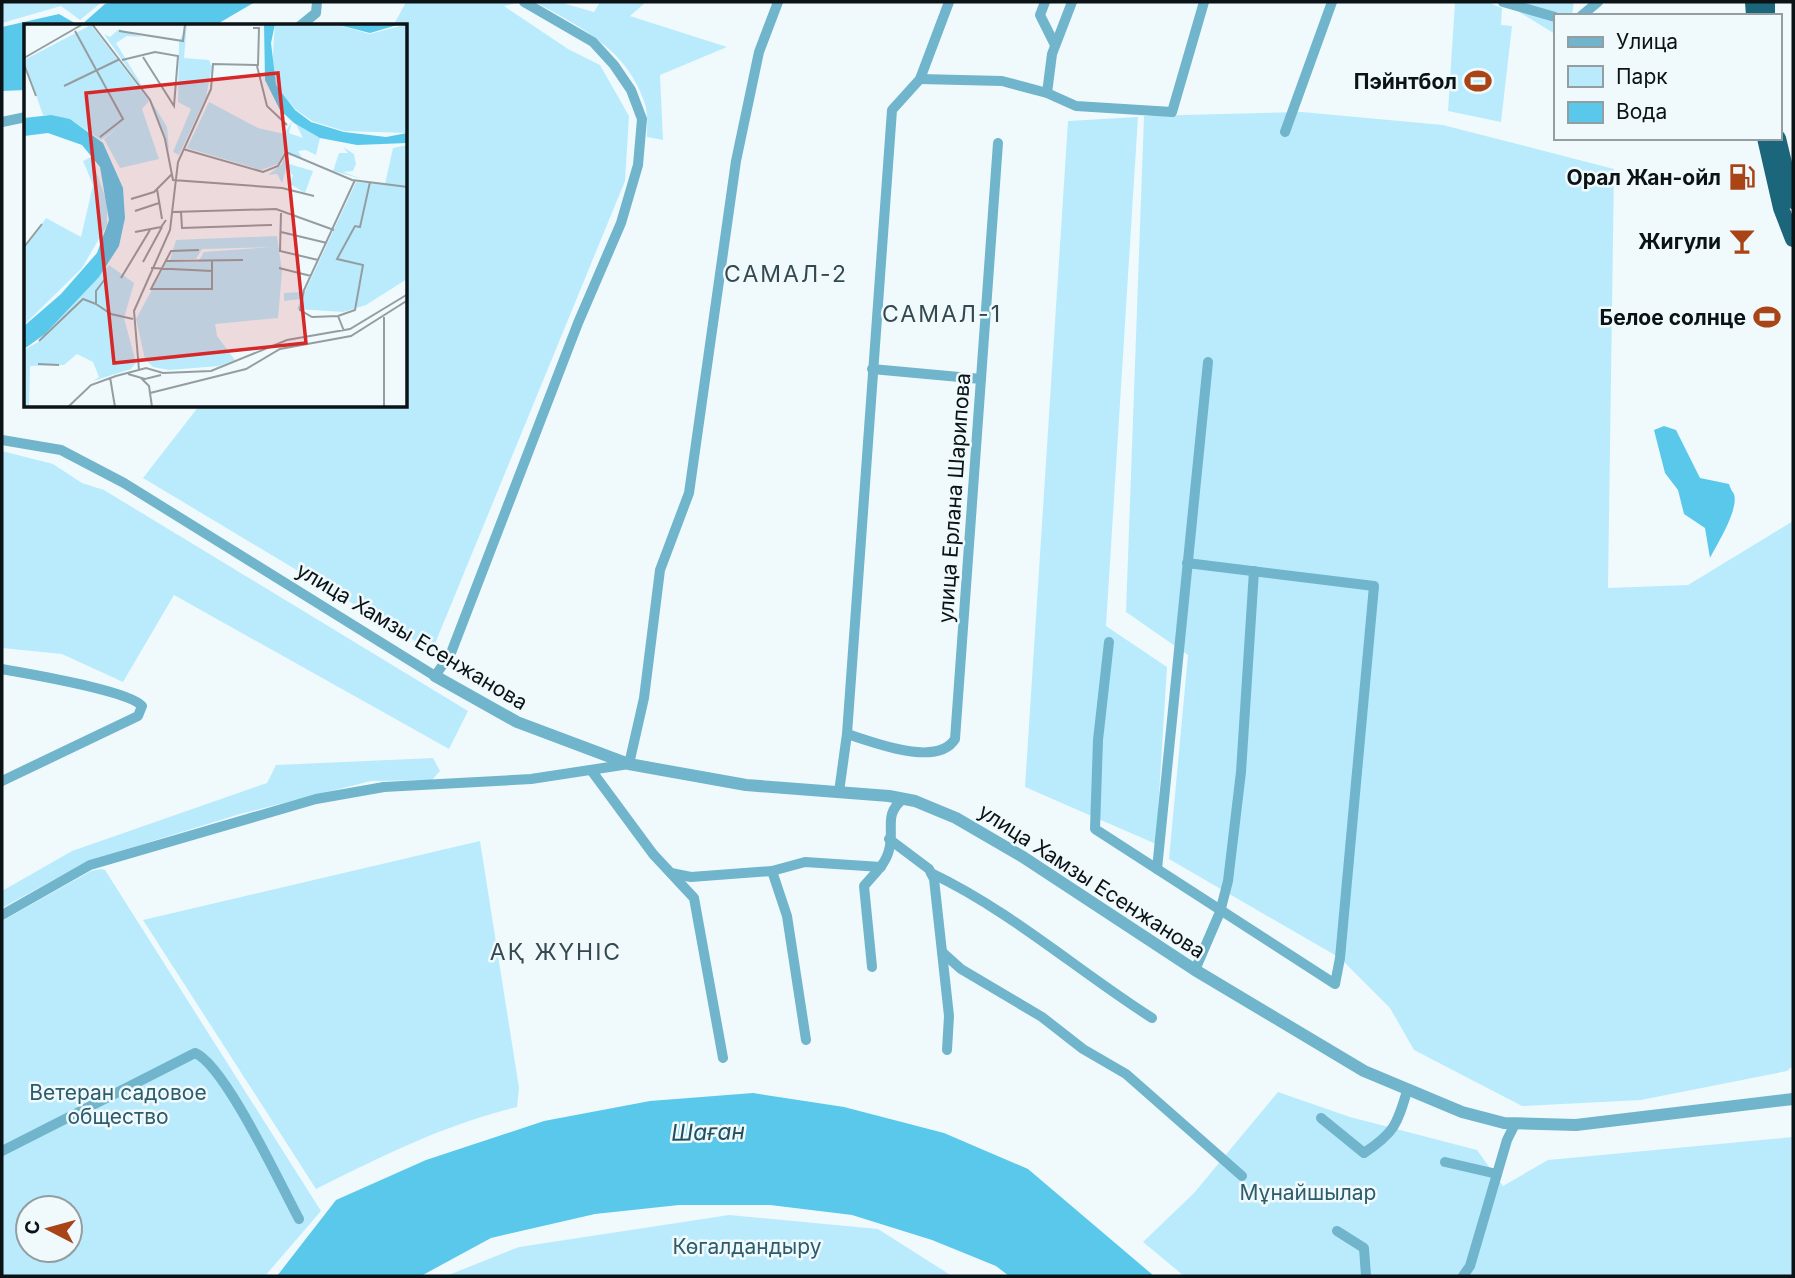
<svg xmlns="http://www.w3.org/2000/svg" width="1795" height="1278" font-family="Inter,sans-serif">
<style>
.green{fill:#baebfd;fill-rule:evenodd}
.water{fill:#5ac8ea}
.lines{fill:none;stroke-linecap:round;stroke-linejoin:round}
.minor{stroke:#70b5cc;stroke-width:10}
.tertiary{stroke:#70b5cc;stroke-width:12}
.trunk{stroke:#1c667c;stroke-width:16}
.labels{text-anchor:middle;dominant-baseline:central;stroke-width:5;stroke-linejoin:round;paint-order:stroke}
.poi-label{font-size:21px;font-weight:bold;fill:#0b1316;stroke:#f0fafd;text-anchor:end}
.street-label{font-size:21px;fill:#0b1316;stroke:#f0fafd}
.park-label{font-size:21px;fill:#2d5c6b;stroke:#f0fafd}
.neighbourhood-label{font-size:23px;letter-spacing:2px;fill:#34484f;stroke:#f0fafd}
.water-label{font-size:23px;font-style:italic;fill:#21505f;stroke:#f0fafd}
.inset-road{fill:none;stroke:#949ea1;stroke-width:2}
.view{fill:#d62828;fill-opacity:0.15;stroke:#d62828;stroke-width:3.5}
.inset-edge{fill:none;stroke:#0b1316;stroke-width:3.5}
</style>
<rect width="100%" height="100%" fill="#f0fafd"/>
<!-- green -->
<g class="green">
<polygon points="2,2 102,2 80,20 61,6 2,23"/>
<polygon points="406,2 522,2 504,6 568,49 600,65 629,116 625,181 432,651 143,478 199,406 406,406 406,26 393,26"/>
<path d="M535,2H559L594,12L600,2H646L630,16L727,47L660,75L663,140L647,137C647,127 648,114 645,104C628,50 581,27 535,2Z"/>
<polygon points="1455,2 1487,2 1502,8 1501,25 1512,26 1501,122 1448,111"/>
<polygon points="1503,2 1574,2 1572,16 1555,16 1555,34"/>
<polygon points="1302,112 1443,125 1614,169 1608,588 1688,585 1793,521 1793,1066 1787,1071 1641,1100 1522,1106 1414,1050 1390,1008 1340,958 1169,859 1188,655 1126,612 1144,116"/>
<polygon points="1138,117 1106,626 1167,667 1156,844 1025,787 1068,121"/>
<polygon points="2,451 53,464 82,483 104,490 468,711 449,749 174,595 123,682 62,654 2,648"/>
<polygon points="433,758 440,771 432,780 371,781 240,814 88,861 2,908 2,891 72,851 267,783 276,765"/>
<path d="M480,841L519,1088L517,1107C446,1124 382,1156 316,1189L143,920Z"/>
<path d="M101,869L105,870L321,1211L265,1276H2V921L91,871ZM28,1208H70V1250H28Z"/>
<polygon points="1278,1092 1350,1117 1477,1150 1503,1186 1548,1160 1793,1137 1793,1276 1184,1276 1143,1242 1194,1193"/>
<polygon points="729,1215 878,1229 952,1276 446,1276 519,1247"/>
</g>
<!-- water -->
<g class="water">
<polygon points="113,2 255,2 214,26 26,26 26,90 2,91 2,27 59,14 80,26 105,4"/>
<path d="M1664,426L1676,430L1700,478L1729,484C1730,488 1732,491 1734,494C1739,509 1718,543 1710,558L1705,528L1684,514L1678,490L1665,473L1654,430Z"/>
<polygon points="753,1093 844,1107 944,1133 1028,1169 1154,1276 1009,1276 996,1266 932,1240 852,1215 770,1205 679,1205 595,1214 491,1238 421,1276 277,1276 336,1200 426,1160 544,1121 650,1101"/>
</g>
<g class="lines">
<!-- minor -->
<g class="minor">
<polyline points="1045,2 1040,15 1055,45"/>
<polyline points="1503,2 1555,17"/>
<polyline points="1581,16 1598,2"/>
<polyline points="300,26 316,13 317,2"/>
<polyline points="920,79 1002,81 1047,93 1076,106 1172,112 1204,2"/>
<polyline points="1047,93 1052,54 1072,2"/>
<polyline points="2,122 26,117"/>
<polyline points="1285,132 1332,2"/>
<polyline points="872,369 981,379"/>
<polyline points="2,440 61,450 124,483 435,676 451,653 578,323 621,223 638,165 642,119 631,90 614,65 593,42 524,2"/>
<polyline points="1109,642 1098,740 1095,829 1335,984 1340,958 1374,586 1187,563"/>
<path d="M2,669C28,674 128,690 142,706L138,716L2,781"/>
<path d="M847,734C873,742 937,768 955,739L998,143"/>
<polyline points="591,770 653,854 694,898 723,1058"/>
<polyline points="839,792 847,734 892,110 920,79 949,2"/>
<polyline points="889,839 929,869 934,879 949,1016 947,1050"/>
<polyline points="1157,869 1208,362"/>
<polyline points="772,871 787,916 806,1040"/>
<polyline points="671,873 691,877 772,871 805,862 881,867"/>
<path d="M931,873C1011,911 1078,971 1152,1018"/>
<polyline points="2,915 90,865 316,799 384,787 531,779 629,764 644,698 660,570 689,493 736,161 759,52 778,2"/>
<polyline points="942,952 961,969 1042,1017 1083,1049 1126,1074 1242,1176"/>
<path d="M872,967L864,886C873,875 886,864 889,850C895,829 883,815 903,799"/>
<polyline points="1195,970 1220,912 1228,881 1241,772 1254,571"/>
<path d="M1321,1118L1364,1153C1394,1133 1397,1125 1407,1091"/>
<path d="M2,1151L195,1053C225,1065 281,1186 299,1219"/>
<polyline points="1445,1162 1497,1174"/>
<polyline points="1337,1231 1364,1248 1366,1276"/>
<polyline points="1463,1276 1470,1266 1507,1140 1515,1124"/>
</g>
<!-- tertiary -->
<polyline class="tertiary" points="435,676 517,722 629,764 746,785 889,796 915,801 956,818 1023,857 1195,970 1364,1071 1462,1112 1504,1123 1576,1125 1793,1099"/>
<!-- trunk -->
<g class="trunk">
<polyline points="1753,2 1754,16"/>
<polyline points="1767,2 1767,16"/>
<polyline points="1765,138 1781,208 1793,239"/>
<polyline points="1778,138 1793,201"/>
</g>
</g>
<!-- icons -->
<defs>
<symbol id="stadium-bare" viewBox="-9 -9 18 18"><path d="M0-5a6.5 5 0 1 0 0 10a6.5 5 0 1 0 0-10ZM-3.5-1.8h7v3.6h-7Z" fill="#a94416" stroke="#f0fafd" stroke-width="2.5" paint-order="stroke"/></symbol>
<symbol id="fuel-bare" viewBox="-9 -9 18 18"><path d="M-5.5-6h7V0h2V4h1.3V-2.5L3-4.5l.8-.8L6-3V5H2.5V1h-1V6h-7ZM-4.2-4.7v3.2H.2V-4.7Z" fill="#a94416" stroke="#f0fafd" stroke-width="2.5" paint-order="stroke"/></symbol>
<symbol id="bar-bare" viewBox="-9 -9 18 18"><path d="M-6-5H6L.8 .8V4.5H3.5V6h-7V4.5H-.8V.8Z" fill="#a94416" stroke="#f0fafd" stroke-width="2.5" paint-order="stroke"/></symbol>
</defs>
<g fill-rule="evenodd">
<use href="#stadium-bare" x="1459" y="62" width="38" height="38"/>
<use href="#fuel-bare" x="1723" y="158" width="38" height="38"/>
<use href="#bar-bare" x="1723" y="222" width="38" height="38"/>
<use href="#stadium-bare" x="1748" y="298" width="38" height="38"/>
</g>
<g class="labels">
<!-- poi labels -->
<g class="poi-label">
<text x="1457" y="81">Пэйнтбол</text>
<text x="1721" y="177">Орал Жан-ойл</text>
<text x="1721" y="241">Жигули</text>
<text x="1746" y="317">Белое солнце</text>
</g>
<!-- street labels -->
<g class="street-label">
<text transform="translate(954 498) rotate(-86)">улица Ерлана Шарипова</text>
<text transform="translate(412 636) rotate(31)">улица Хамзы Есенжанова</text>
<text transform="translate(1092 881) rotate(33)">улица Хамзы Есенжанова</text>
</g>
<!-- park labels -->
<g class="park-label">
<text x="118" y="1092">Ветеран садовое<tspan x="118" dy="24">общество</tspan></text>
<text x="1308" y="1192">Мұнайшылар</text>
<text x="747" y="1246">Көгалдандыру</text>
</g>
<!-- neighbourhood labels -->
<g class="neighbourhood-label">
<text x="786" y="274">САМАЛ-2</text>
<text x="942" y="314">САМАЛ-1</text>
<text x="556" y="952">АҚ ЖҮНІС</text>
</g>
<!-- water labels -->
<g class="water-label">
<text transform="translate(708 1132) rotate(-1)">Шаған</text>
</g>
</g>
<!-- overview -->
<g transform="translate(24 24)">
<rect width="383" height="383" fill="#f0fafd"/>
<path d="M163,0L160,34L185,36L188,43L182,73L155,131L149,128L167,85L154,78L155,18ZM251,0H310L346,10L383,0V109L320,107L288,97L271,85L252,61L248,42ZM67,1L125,77L118,85L135,135L96,144L80,115L94,104L77,116L46,95L19,91L0,36ZM95,5L118,13L103,12L92,19L143,103L145,127L126,76L80,10L86,13ZM185,78L234,104L260,110L268,97L265,109L279,114L272,100L296,114L292,131L282,126L274,127L278,134L263,131L262,139L289,147L281,169L266,160L269,151L262,145L258,159L253,150L244,151L258,140L261,126L254,140L237,146L163,124ZM383,121V255L342,281L319,288L273,285L277,275L260,277V269L279,268L278,274L332,158L361,160L369,124ZM319,123L330,130L332,140L329,147L319,148L338,155L309,147L315,129H324ZM67,133L83,178V201L58,244L0,301V224L22,194L57,213L69,161L59,137ZM253,212L258,247L254,294L191,300L193,312L211,336L195,342L145,346L129,343L121,335L112,295L143,238H174L180,228L248,223L178,225L172,235L146,236L152,216ZM85,241L110,259L100,294L112,339L107,345L69,357L75,353L69,338L53,330L40,341L6,342L5,383H0V326L14,318Z" fill="#baebfd"/>
<path d="M240,0H251L247,19L252,61L271,86L287,98L320,108L362,113L383,109V119L333,121L296,114L270,99L256,86L241,56ZM311,0H377L346,9ZM27,91L46,95L79,119L99,164L101,194L95,222L75,253L21,310L0,325V302L37,270L73,229L85,196L76,143L58,121L24,109L0,112V94Z" fill="#5ac8ea"/>
<path class="inset-road" d="M68,0L126,76L141,115L149,156L258,164L290,172M51,7L99,95L76,113M95,7L159,17L161,0M0,34L59,0M98,36L131,28L154,32L150,82L119,33M0,40L12,72M233,42L243,82L263,101M40,62L96,35M159,125L239,148L254,142L262,128L328,156L384,163M133,165L138,195M107,175L130,168L148,150M111,187L135,179M148,188L252,185L310,206M157,188L158,204L248,201M257,189L256,227L294,236M111,208L137,203L142,196M257,208L303,219M0,223L18,200M175,226L147,227L127,265H188V236M142,237L219,236M119,238L138,203M127,244L188,247M255,244L287,252M97,254L126,206M81,255L72,267V280L87,290L109,295M314,292L331,286L339,241L313,235L331,202L336,203L346,158M360,293V383M320,307L314,292L288,293L276,286L280,266L331,156M15,317L59,275L72,280M14,340L35,341M115,346L110,287L146,206L154,138L187,65L189,40L234,41L235,4H229M104,350L121,355L137,351M86,353L91,383M117,354L125,362L128,383M126,369L222,345L256,325L327,312L384,276M44,383L67,361L92,352L122,344L139,349L187,347L263,316L326,305L384,270"/>
<path class="view" d="M254,49L282,319L90,339L62,69Z"/>
<rect width="383" height="383" class="inset-edge"/>
</g>
<!-- border -->
<rect width="1795" height="1278" fill="none" stroke="#0b1316" stroke-width="7"/>
<!-- legend -->
<rect x="1554" y="14" width="228" height="126" fill="#f0fafd" stroke="#949ea1" stroke-width="2"/>
<rect x="1568" y="37" width="35" height="10" fill="#70b5cc" stroke="#949ea1" stroke-width="2"/>
<text x="1616" y="49" font-size="21" fill="#0b1316">Улица</text>
<rect x="1568" y="66" width="35" height="21" fill="#baebfd" stroke="#949ea1" stroke-width="2"/>
<text x="1616" y="84" font-size="21" fill="#0b1316">Парк</text>
<rect x="1568" y="102" width="35" height="21" fill="#5ac8ea" stroke="#949ea1" stroke-width="2"/>
<text x="1616" y="119" font-size="21" fill="#0b1316">Вода</text>
<!-- north arrow -->
<g transform="translate(49 1229) rotate(276)"><circle r="33" fill="#f0fafd" stroke="#949ea1" stroke-width="2"/>
<path d="M0-5L12 26L0 18L-12 26Z" fill="#a94416"/>
<text y="-10" font-size="19" font-weight="bold" text-anchor="middle" fill="#0b1316">С</text>
</g>
</svg>
